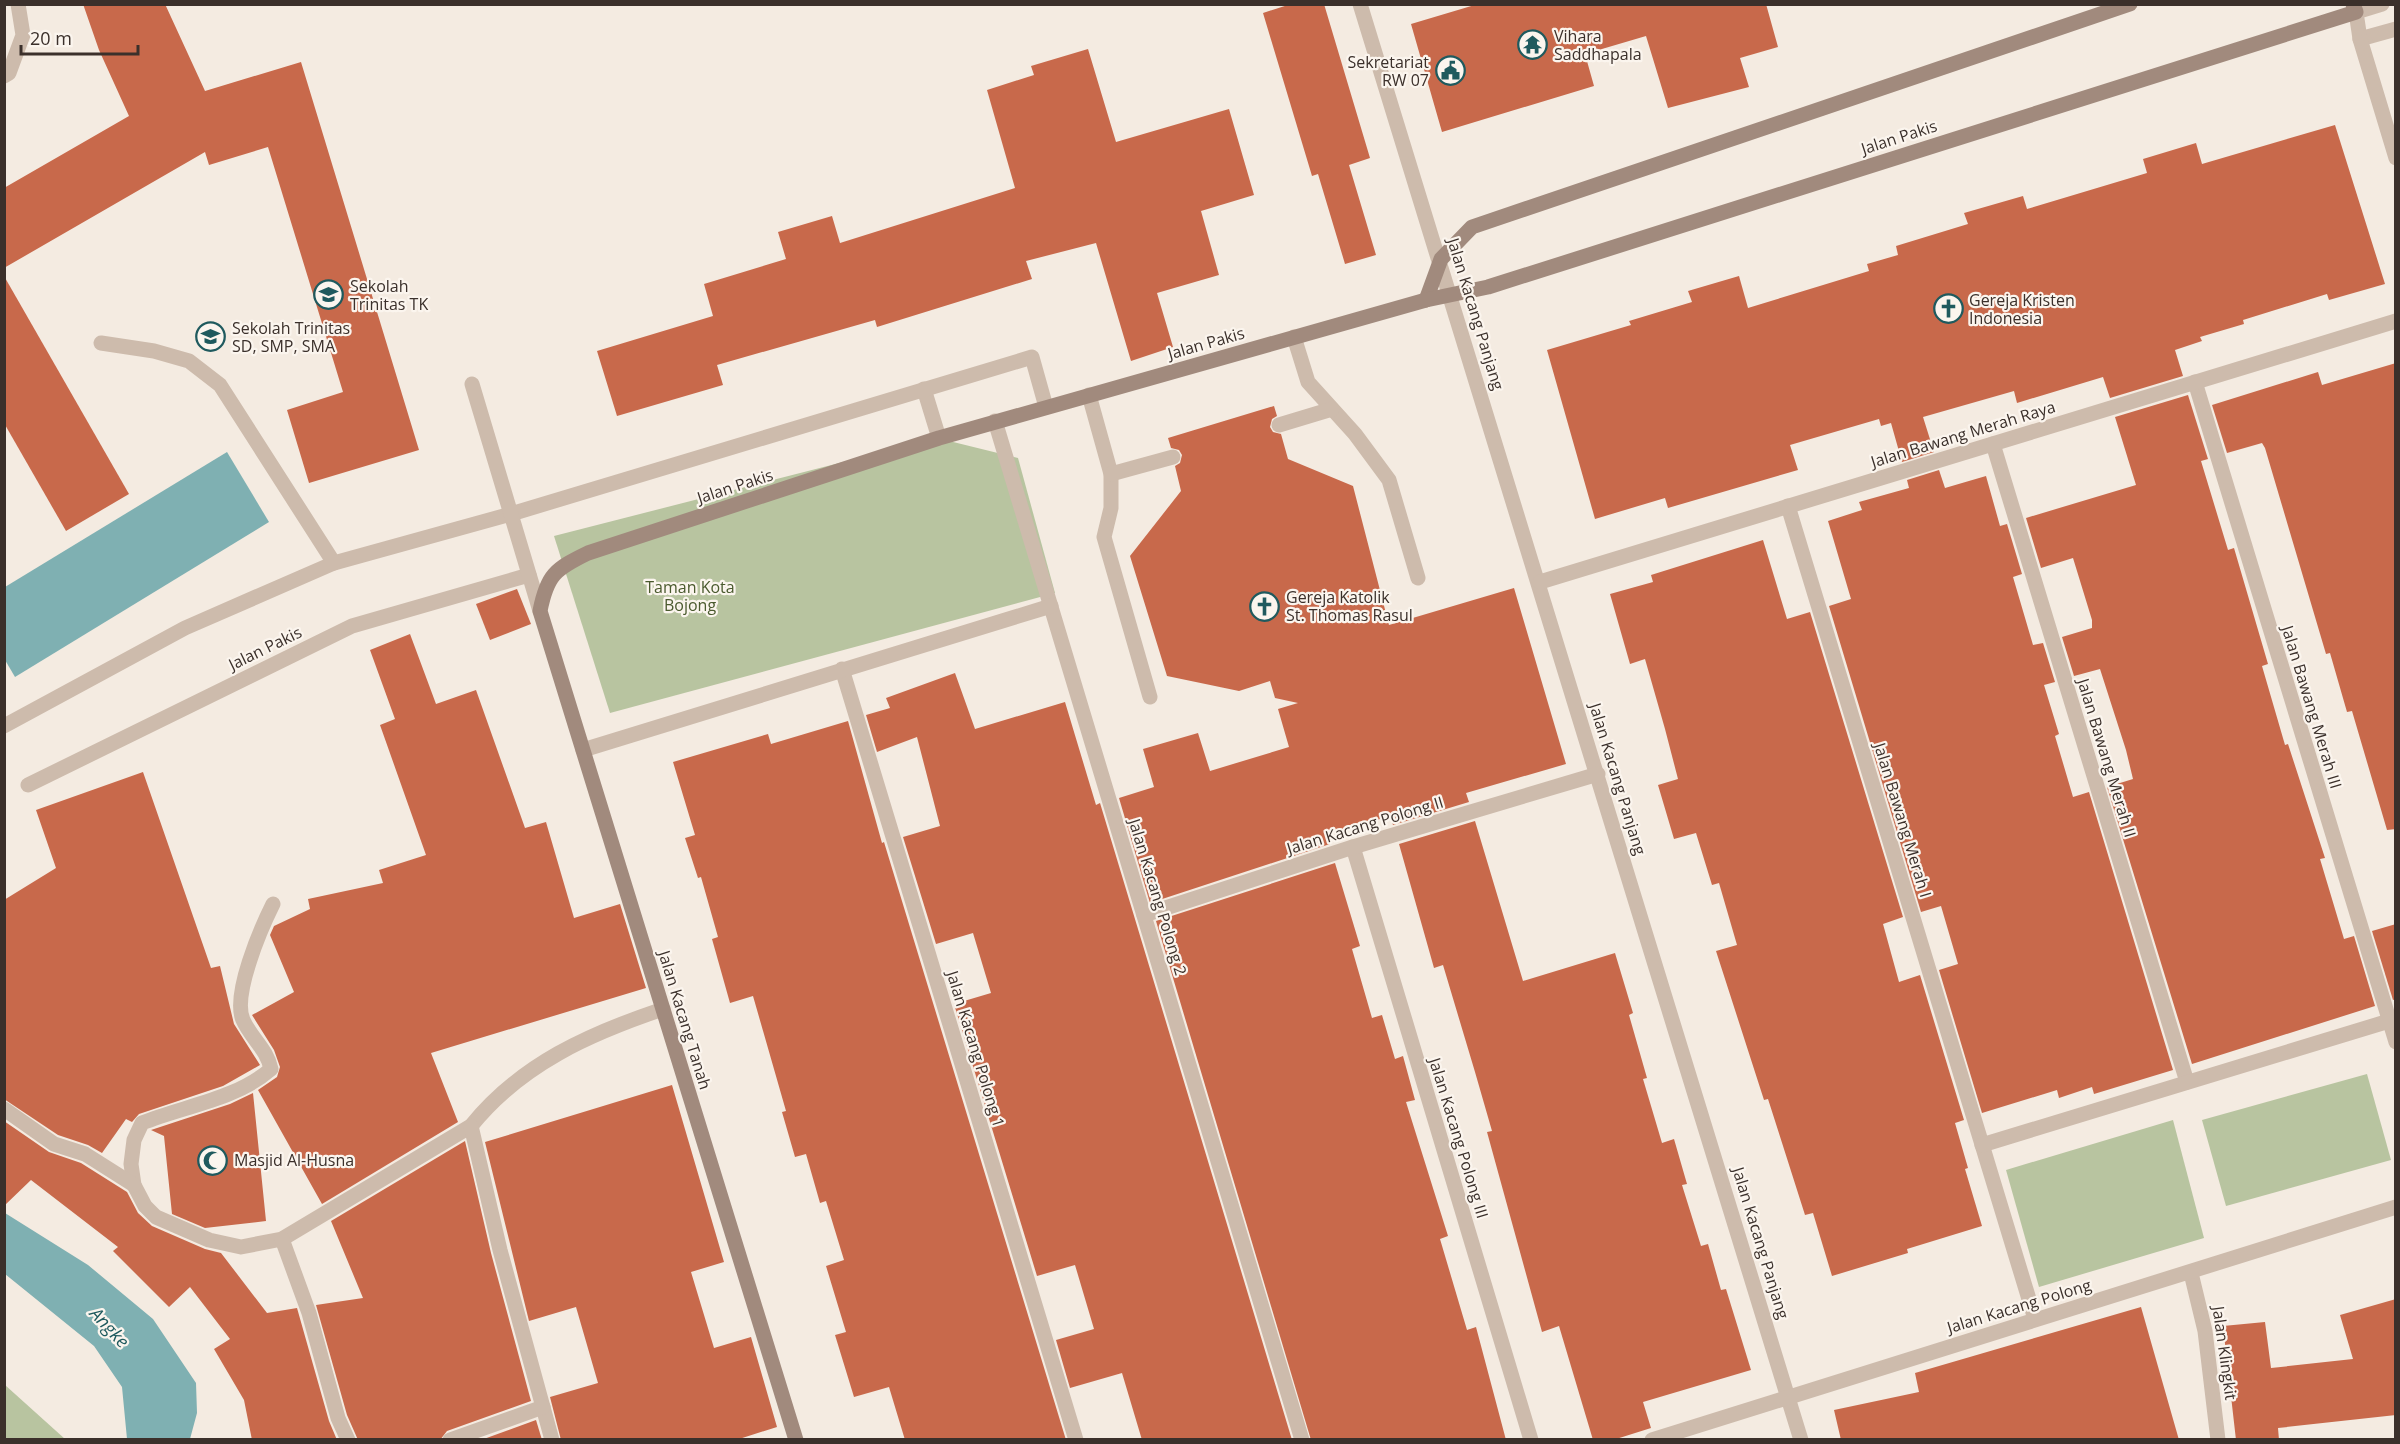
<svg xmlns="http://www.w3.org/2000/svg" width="2400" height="1444" font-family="'Open Sans',sans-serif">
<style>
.green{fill:#b8c4a0}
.water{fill:#7fb0b2}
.building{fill:#c8694b}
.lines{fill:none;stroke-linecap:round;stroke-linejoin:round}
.lane{stroke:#cdbbac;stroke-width:15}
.street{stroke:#cdbbac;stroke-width:15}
.secondary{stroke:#a18a7d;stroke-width:15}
.labels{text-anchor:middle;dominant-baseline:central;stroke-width:4.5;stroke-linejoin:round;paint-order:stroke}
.poi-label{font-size:16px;fill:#3b302b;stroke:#fbf5ee;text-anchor:start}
.street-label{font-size:16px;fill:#3b302b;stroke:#fbf5ee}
.park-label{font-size:16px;fill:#4a5a2e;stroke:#fbf5ee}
.water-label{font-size:18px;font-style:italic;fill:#1f5a5e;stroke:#fbf5ee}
</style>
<rect width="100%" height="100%" fill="#f4ebe1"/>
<!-- green -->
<g class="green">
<polygon points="937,438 1018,458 1055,593 610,713 554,536"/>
<polygon points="2367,1074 2391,1160 2226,1206 2202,1120"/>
<polygon points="2173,1120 2204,1238 2039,1287 2006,1170"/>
<polygon points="4,1385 5,1385 65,1439 5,1439"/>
</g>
<!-- water -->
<g class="water">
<polygon points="227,452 269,522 15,677 5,660 5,587"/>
<polygon points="5,1213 88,1265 153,1319 196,1383 197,1413 190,1439 127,1439 122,1387 94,1346 5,1274"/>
</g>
<!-- building -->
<g class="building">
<polygon points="83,4 165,4 205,91 301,62 419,450 309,483 287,410 343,392 268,147 209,165 205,152 4,268 4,188 129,116 99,50"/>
<polygon points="1291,4 1324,4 1370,158 1349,165 1376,255 1345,264 1318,174 1312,176 1263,13"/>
<polygon points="1478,4 1766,4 1778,47 1740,58 1749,87 1668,108 1646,36 1585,54 1594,86 1442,132 1411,24"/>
<polygon points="1088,49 1116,142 1229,109 1254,195 1201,211 1219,275 1157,293 1173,347 1131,361 1096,243 1026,261 1032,279 877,327 875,320 717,365 723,385 617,416 597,351 713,316 704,284 786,259 778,232 832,216 840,243 1015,188 987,90 1034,75 1031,66"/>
<polygon points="2335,125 2385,284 2329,300 2327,294 2243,320 2244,324 2200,337 2202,341 2175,350 2183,376 2110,398 2103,377 2017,403 2014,391 1923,417 1934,452 1902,462 1891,423 1881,426 1879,419 1790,445 1798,470 1668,508 1665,498 1595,519 1547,350 1631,325 1629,321 1692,302 1688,291 1739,276 1748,308 1869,271 1867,264 1898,255 1896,246 1968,224 1964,213 2023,196 2027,209 2147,173 2143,159 2196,143 2202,164"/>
<polygon points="4,276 129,494 66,531 4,423"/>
<polygon points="2396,363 2396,829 2387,830 2352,711 2347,712 2330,653 2326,654 2265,448 2262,443 2227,453 2212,405 2318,372 2322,385"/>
<polygon points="2188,395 2208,459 2201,461 2228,550 2234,548 2268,664 2262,666 2285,745 2288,744 2325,858 2320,859 2344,939 2354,936 2375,1006 2192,1064 2107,787 2133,779 2126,750 2100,669 2074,676 2062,637 2092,628 2092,620 2073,558 2041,568 2026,518 2136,485 2115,417"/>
<polygon points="1274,406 1277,416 1272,419 1270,427 1273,432 1281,434 1288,459 1353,486 1389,625 1514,588 1566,764 1466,793 1469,802 1393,825 1390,816 1327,835 1330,844 1150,903 1119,798 1154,787 1143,749 1198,733 1210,771 1289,747 1278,709 1298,703 1275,698 1270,681 1239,691 1167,676 1130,556 1181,491 1175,466 1180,463 1182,455 1179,450 1171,448 1168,438"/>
<polygon points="1939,470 1945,488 1986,476 2000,526 2007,524 2022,574 2013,577 2033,645 2043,643 2055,682 2044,685 2059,734 2055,736 2073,797 2089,792 2173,1070 2094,1094 2092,1087 2059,1098 2057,1090 1982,1113 1939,970 1958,964 1941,906 1921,912 1829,606 1851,599 1828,521 1862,510 1859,502 1909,488 1907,480"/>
<polygon points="1763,540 1787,619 1810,612 1903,917 1883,924 1899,982 1920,975 1964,1120 1955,1123 1968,1168 1965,1169 1982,1226 1907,1249 1908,1253 1832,1276 1813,1213 1805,1215 1768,1099 1764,1100 1716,951 1737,945 1719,883 1712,885 1696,833 1674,839 1658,785 1678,779 1665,729 1645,659 1630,664 1610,594 1653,582 1651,575"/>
<polygon points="517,589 531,624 490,640 476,604"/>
<polygon points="410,634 436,704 476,690 525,828 546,822 574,918 620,904 646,988 431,1053 458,1122 322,1204 258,1090 277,1077 280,1067 274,1050 252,1015 294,992 270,935 274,926 310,909 308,899 383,883 379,870 426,855 380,725 395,719 370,650"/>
<polygon points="955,673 975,729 1065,702 1096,805 1100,803 1292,1440 1142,1440 1122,1373 1070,1388 1056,1340 1094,1329 1075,1265 1037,1276 954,1004 991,993 973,933 936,944 903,837 940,826 917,737 877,752 866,715 890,708 886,698"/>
<polygon points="848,721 882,843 884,842 1066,1440 905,1440 889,1387 854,1397 835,1335 846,1332 826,1266 844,1260 826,1201 820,1203 806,1154 795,1157 782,1112 786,1111 753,996 730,1003 712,939 718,937 701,877 698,878 685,838 695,835 673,762 768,734 771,744"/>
<polygon points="143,772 211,968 220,966 234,1024 260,1065 223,1086 139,1114 132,1122 126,1119 102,1153 88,1145 58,1135 4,1099 4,900 56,868 36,810"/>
<polygon points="1475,821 1523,981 1615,953 1633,1013 1629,1015 1647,1078 1643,1079 1662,1143 1674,1139 1687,1184 1682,1185 1701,1246 1708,1244 1721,1290 1726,1289 1751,1370 1643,1402 1651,1428 1613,1440 1593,1440 1559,1326 1542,1332 1487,1132 1492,1131 1475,1072 1443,965 1434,968 1399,844"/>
<polygon points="1335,863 1360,946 1352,949 1372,1018 1382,1015 1395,1059 1403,1056 1415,1100 1406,1102 1448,1236 1440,1239 1467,1330 1476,1327 1506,1440 1311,1440 1156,921"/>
<polygon points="2396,924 2396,999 2393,1000 2372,931"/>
<polygon points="672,1085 724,1262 691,1272 714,1348 751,1337 777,1427 736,1440 561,1440 550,1397 598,1383 576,1307 529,1321 485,1142"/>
<polygon points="253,1093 266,1221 205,1228 172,1214 164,1136 151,1130 230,1104"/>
<polygon points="4,1121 49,1152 81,1163 127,1192 138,1213 152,1226 205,1249 221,1253 267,1313 297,1308 329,1421 337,1440 252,1440 244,1400 214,1349 230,1339 190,1287 169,1307 113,1251 118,1247 31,1180 4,1206"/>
<polygon points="465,1141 491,1253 531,1401 447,1431 440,1440 358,1440 347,1415 316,1305 363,1298 331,1221"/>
<polygon points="2396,1299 2396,1415 2278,1428 2279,1440 2236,1440 2223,1326 2265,1322 2271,1368 2353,1359 2340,1315"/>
<polygon points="2141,1307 2179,1440 1841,1440 1834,1410 1919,1392 1915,1373"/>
<polygon points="536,1420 542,1440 481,1440"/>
</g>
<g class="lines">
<!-- lane -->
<g class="lane">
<polyline points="2360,39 2396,29"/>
<polyline points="1294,337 1308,382 1355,434 1389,480 1418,578"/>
<polyline points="101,343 154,351 189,361 220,385 334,563"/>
<polyline points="924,389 939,438"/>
<polyline points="1089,395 1111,474 1111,508 1104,537 1150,697"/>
<polyline points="1279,425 1332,409"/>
<polyline points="1111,474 1173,457"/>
<polyline points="4,726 185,628 334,563 511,514 1032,357 1046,407"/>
<polyline points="28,785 352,626 529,575"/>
</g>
<!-- street -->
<g class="street">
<polyline points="1360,4 1801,1440"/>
<polyline points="2382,4 2356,12 2360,39 2396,158"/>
<polyline points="4,76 9,73 23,35 18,4"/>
<polyline points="2195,382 2396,1042"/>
<polyline points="472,384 540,611"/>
<polyline points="995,421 1302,1440"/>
<polyline points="1993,444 2187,1082"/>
<polyline points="1788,506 2035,1319"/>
<polyline points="1540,582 2396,321"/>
<polyline points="842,669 1076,1440"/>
<polyline points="583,750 1051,606"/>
<polyline points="1353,847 1531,1440"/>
<path d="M273,904C261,928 232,995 243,1020C251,1038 267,1049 271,1069C237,1099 184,1106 142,1123L134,1140L131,1164L134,1185L145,1206L156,1217L209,1240L241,1247L282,1239L471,1126C521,1064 589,1034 663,1009"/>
<polyline points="1144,915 1353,847 1598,774"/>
<polyline points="4,1109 54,1144 85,1154 134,1185"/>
<polyline points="471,1126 500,1250 552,1440"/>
<polyline points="1982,1145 2389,1021"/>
<polyline points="282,1239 309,1313 338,1418 348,1440"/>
<polyline points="2191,1273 2205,1331 2218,1440"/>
<polyline points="450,1440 543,1407"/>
<polyline points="1652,1440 2396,1207"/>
</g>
<!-- secondary -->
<g class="secondary">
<polyline points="1426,300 1441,259 1472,227 2130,4"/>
<path d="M796,1440L540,611C547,575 555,569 588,553L939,438L1426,300L1488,287L2356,12L2353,4"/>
</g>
</g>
<!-- icons -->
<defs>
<symbol id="temple-ring" viewBox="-11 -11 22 22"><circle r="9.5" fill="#fbf5ee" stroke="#1f5a5e" stroke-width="1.5"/><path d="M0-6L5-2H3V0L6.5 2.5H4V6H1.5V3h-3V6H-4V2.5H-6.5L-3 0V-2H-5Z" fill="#1f5a5e"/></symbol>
<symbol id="civic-ring" viewBox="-11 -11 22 22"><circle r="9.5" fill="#fbf5ee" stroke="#1f5a5e" stroke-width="1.5"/><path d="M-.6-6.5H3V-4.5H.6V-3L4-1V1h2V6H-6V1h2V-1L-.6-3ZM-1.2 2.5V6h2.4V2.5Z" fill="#1f5a5e"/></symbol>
<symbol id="school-ring" viewBox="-11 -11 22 22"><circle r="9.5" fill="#fbf5ee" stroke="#1f5a5e" stroke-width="1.5"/><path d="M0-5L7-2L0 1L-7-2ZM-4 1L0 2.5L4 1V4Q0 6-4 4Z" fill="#1f5a5e"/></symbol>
<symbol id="church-ring" viewBox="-11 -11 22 22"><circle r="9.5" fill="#fbf5ee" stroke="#1f5a5e" stroke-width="1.5"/><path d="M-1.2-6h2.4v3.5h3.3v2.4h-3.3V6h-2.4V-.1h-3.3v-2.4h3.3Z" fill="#1f5a5e"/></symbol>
<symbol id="mosque-ring" viewBox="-11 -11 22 22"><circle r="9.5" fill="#fbf5ee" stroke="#1f5a5e" stroke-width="1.5"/><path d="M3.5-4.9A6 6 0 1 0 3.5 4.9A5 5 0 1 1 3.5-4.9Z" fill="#1f5a5e"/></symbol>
</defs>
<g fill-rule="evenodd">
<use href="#temple-ring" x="1516" y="28" width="33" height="33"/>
<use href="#civic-ring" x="1434" y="54" width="33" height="33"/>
<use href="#school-ring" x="312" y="278" width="33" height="33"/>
<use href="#church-ring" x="1932" y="292" width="33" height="33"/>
<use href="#school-ring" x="194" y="320" width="33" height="33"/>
<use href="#church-ring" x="1248" y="590" width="33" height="33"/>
<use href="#mosque-ring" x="196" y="1144" width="33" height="33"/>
</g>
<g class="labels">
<!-- poi labels -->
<g class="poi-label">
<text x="1554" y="36">Vihara<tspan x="1554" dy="18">Saddhapala</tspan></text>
<text x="1429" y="62" text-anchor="end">Sekretariat<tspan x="1429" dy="18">RW 07</tspan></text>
<text x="350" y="286">Sekolah<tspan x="350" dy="18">Trinitas TK</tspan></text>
<text x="1969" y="300">Gereja Kristen<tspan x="1969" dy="18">Indonesia</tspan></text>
<text x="232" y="328">Sekolah Trinitas<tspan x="232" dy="18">SD, SMP, SMA</tspan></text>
<text x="1286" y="597">Gereja Katolik<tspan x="1286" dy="18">St. Thomas Rasul</tspan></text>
<text x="234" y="1160">Masjid Al-Husna</text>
</g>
<!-- street labels -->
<g class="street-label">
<text transform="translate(1899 137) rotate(-18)">Jalan Pakis</text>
<text transform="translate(1476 314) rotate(73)">Jalan Kacang Panjang</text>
<text transform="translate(1206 343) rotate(-16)">Jalan Pakis</text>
<text transform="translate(1963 434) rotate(-17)">Jalan Bawang Merah Raya</text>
<text transform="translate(735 486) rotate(-18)">Jalan Pakis</text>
<text transform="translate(265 648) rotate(-26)">Jalan Pakis</text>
<text transform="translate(2312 707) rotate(73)">Jalan Bawang Merah III</text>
<text transform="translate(2107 758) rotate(73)">Jalan Bawang Merah II</text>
<text transform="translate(1618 779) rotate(73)">Jalan Kacang Panjang</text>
<text transform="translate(1903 820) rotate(73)">Jalan Bawang Merah I</text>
<text transform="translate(1365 825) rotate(-17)">Jalan Kacang Polong II</text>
<text transform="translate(1158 897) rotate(73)">Jalan Kacang Polong 2</text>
<text transform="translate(685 1020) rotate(73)">Jalan Kacang Tanah</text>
<text transform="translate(976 1049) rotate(73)">Jalan Kacang Polong 1</text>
<text transform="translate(1459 1138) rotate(73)">Jalan Kacang Polong III</text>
<text transform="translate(1761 1243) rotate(73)">Jalan Kacang Panjang</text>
<text transform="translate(2019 1306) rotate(-17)">Jalan Kacang Polong</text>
<text transform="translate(2225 1353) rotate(82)">Jalan Klingkit</text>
</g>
<!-- park labels -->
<g class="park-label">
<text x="690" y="587">Taman Kota<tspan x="690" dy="18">Bojong</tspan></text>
</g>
<!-- water labels -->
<g class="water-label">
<text transform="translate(110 1327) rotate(47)">Angke</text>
</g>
</g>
<!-- border -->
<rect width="2400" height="1444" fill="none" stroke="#3b302b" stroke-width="12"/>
<!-- scale -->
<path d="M21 45v9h117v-9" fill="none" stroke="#3b302b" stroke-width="3"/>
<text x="30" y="45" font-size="18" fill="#3b302b" stroke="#fbf5ee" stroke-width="4.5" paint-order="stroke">20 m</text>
</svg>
